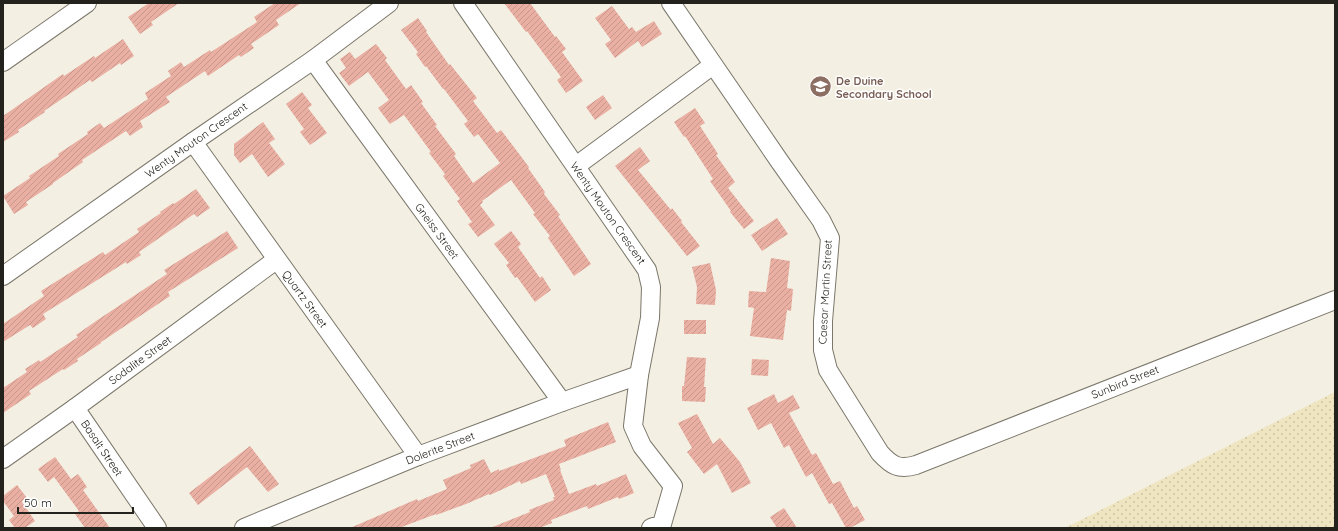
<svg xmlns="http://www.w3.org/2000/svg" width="1338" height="531" font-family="Quicksand,sans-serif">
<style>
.sand{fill:url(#sand-dots)}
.building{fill:url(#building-hatch)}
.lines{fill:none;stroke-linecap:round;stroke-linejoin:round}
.street-casing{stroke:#7b776b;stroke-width:20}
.street{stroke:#fff;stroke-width:18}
.labels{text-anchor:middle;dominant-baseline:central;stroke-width:3;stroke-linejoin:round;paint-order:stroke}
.education-label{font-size:11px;font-weight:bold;fill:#785e54;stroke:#fff;text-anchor:start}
.street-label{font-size:11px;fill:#23221d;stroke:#fff}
</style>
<defs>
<pattern id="sand-dots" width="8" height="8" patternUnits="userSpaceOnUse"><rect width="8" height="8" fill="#efe5c0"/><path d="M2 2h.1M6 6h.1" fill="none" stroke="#cdc4a5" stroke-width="1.8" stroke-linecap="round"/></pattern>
<pattern id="building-hatch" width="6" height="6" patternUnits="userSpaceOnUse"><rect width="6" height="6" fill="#e9afa2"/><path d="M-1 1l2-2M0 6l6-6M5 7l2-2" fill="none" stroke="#c8968b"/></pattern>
</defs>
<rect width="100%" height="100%" fill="#f3efe2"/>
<!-- sand -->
<polygon class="sand" points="1335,392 1335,528 1065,528"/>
<!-- building -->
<g class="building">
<polygon points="149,3 179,3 151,22 153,25 140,34 128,17"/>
<polygon points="275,3 301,3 276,20 279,25 251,44 254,48 241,57 239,55 208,76 205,71 166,97 170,102 140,121 143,127 130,136 126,131 82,160 83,162 53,183 53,184 26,202 28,205 14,214 3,196 30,178 29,176 59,156 58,154 88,134 87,132 100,123 104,128 148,99 145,93 171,76 168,71 181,62 184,67 210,50 211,52 257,22 254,17"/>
<polygon points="504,3 530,3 555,37 556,36 566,49 562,52 583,81 566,93 557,80 561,77 527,31 526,32"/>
<polygon points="612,6 629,29 632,27 636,32 654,21 662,34 642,47 638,41 615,58 605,44 611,40 595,18"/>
<polygon points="418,18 427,31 426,32 449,65 450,64 477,98 473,101 497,133 501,130 529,167 528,168 545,192 544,194 560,215 558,216 591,264 574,276 548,238 550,236 533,214 535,213 511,180 482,201 483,202 480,205 495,225 478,237 468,224 472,222 457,201 460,199 443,176 445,174 429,153 431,152 404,115 390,124 378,108 389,100 368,72 349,86 339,73 346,68 340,59 350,52 355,59 376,44 387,58 385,60 406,89 411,85 423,102 421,103 437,125 435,126 456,154 454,156 473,183 500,163 478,134 474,137 464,124 468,121 444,89 443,89 426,66 425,67 416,54 418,52 401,30"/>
<polygon points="123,39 134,56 121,65 120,63 92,82 90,80 44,111 45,112 18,130 19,132 3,142 3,116 63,74 64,76 94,56 95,58"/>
<polygon points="302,92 312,105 308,108 327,133 310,145 300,132 304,129 286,104"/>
<polygon points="603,95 612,108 595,120 586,107"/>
<polygon points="695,108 705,123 700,126 718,154 716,155 735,182 728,188 754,221 744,229 730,212 731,211 710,181 713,179 685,136 684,137 674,122"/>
<polygon points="263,122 275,139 269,143 285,164 268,177 252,154 240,163 234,155 234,144"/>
<polygon points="640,147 650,161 638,170 671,210 672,208 682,221 681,222 700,246 687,256 615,166"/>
<polygon points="196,189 210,208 197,217 194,214 139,252 141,255 127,264 126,262 43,314 46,319 33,328 30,325 3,342 3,324 44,296 41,291 103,252 105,255 139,232 137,229 161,213 160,212 173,203 174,204"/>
<polygon points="777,218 788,234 762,251 751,235"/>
<polygon points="227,231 238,248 168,292 170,296 101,342 101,343 77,359 78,361 64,370 63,369 29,391 31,394 3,413 3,388 27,372 25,369 39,360 40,362 78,337 76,335 99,319 167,274 164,270"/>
<polygon points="511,231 521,244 518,247 540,278 542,276 551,290 535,302 517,277 515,278 506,265 509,263 494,244"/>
<polygon points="771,258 790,261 787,288 793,289 791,311 787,310 783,340 750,336 754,308 748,307 749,291 766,292"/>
<polygon points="710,263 716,290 715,305 696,304 697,287 692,267"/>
<rect x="684" y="320" width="22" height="14"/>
<polygon points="687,357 706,358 704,387 706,387 705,402 682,401 682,386 684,386"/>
<polygon points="752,359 769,360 768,376 751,375"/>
<polygon points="774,394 778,403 793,395 800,408 789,413 812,455 816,453 833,484 840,481 854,508 857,506 865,520 850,528 846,528 832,503 829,504 812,473 806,477 789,445 784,448 771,423 758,430 747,408"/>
<polygon points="697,414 713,444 720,438 740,462 751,483 732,493 717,464 704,474 687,452 692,448 678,423"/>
<polygon points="608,422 616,442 559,464 561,470 560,470 569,494 596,484 597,486 626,474 634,493 619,499 618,497 588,509 587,506 551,520 552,523 539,528 490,528 530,512 529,510 554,500 553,497 555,497 546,474 521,484 520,481 490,495 489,494 466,504 436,515 436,514 399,528 350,528 417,499 418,501 447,489 443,480 471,468 470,465 484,459 491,473 499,469 499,471 566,446 564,440"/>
<polygon points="250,446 279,484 268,492 247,467 198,505 189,493"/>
<polygon points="55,457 71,479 78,474 87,487 83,490 110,528 85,528 75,514 79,511 54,477 48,482 38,469"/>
<polygon points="17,485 27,498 22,502 35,521 25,528 15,528 9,520 14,516 3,501 3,496"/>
<polygon points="784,508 797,528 777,528 770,517"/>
</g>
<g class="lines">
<defs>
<g id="street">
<polyline points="463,3 647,270 651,287 650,318 639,375 633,426 642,446 673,486 662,524 651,528"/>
<path d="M671,3L780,162L821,220L830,238L823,321V350L828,370L880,453C892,466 899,470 916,465L1335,300"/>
<polyline points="313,60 562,402"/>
<polyline points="3,62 87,3"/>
<polyline points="193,142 418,456"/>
<polyline points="576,166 713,65"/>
<polyline points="3,276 193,142 313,60 389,3"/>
<polyline points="75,408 157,528"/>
<polyline points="3,459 75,408 276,260"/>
<polyline points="244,528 418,456 562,402 639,375"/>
</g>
</defs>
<!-- street casing -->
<use href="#street" class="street-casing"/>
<!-- street -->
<use href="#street" class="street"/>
</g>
<!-- icons -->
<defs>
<symbol id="school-disc" viewBox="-11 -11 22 22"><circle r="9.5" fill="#8d6e63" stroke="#fff"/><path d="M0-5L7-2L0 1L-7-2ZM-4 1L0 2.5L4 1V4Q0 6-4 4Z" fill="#fff"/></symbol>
</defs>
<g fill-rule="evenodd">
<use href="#school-disc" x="808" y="74" width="25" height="25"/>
</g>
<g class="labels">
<!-- education labels -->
<g class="education-label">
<text x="836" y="81">De Duine<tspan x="836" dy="13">Secondary School</tspan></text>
</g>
<!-- street labels -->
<g class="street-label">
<text transform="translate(196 140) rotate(-35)">Wenty Mouton Crescent</text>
<text transform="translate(608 213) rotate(55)">Wenty Mouton Crescent</text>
<text transform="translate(437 231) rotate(54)">Gneiss Street</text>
<text transform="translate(825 292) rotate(-87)">Caesar Martin Street</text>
<text transform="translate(305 299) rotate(54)">Quartz Street</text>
<text transform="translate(140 360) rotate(-36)">Sodalite Street</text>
<text transform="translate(1125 382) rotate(-22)">Sunbird Street</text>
<text transform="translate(102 448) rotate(56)">Basalt Street</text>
<text transform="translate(440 448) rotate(-21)">Dolerite Street</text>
</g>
</g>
<!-- border -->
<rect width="1338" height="531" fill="none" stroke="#23221d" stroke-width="8"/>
<!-- scale -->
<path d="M18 507v6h115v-6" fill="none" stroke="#23221d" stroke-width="2"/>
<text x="24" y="507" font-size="12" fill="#23221d" stroke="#ffffff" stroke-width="3" paint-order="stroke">50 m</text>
</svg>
